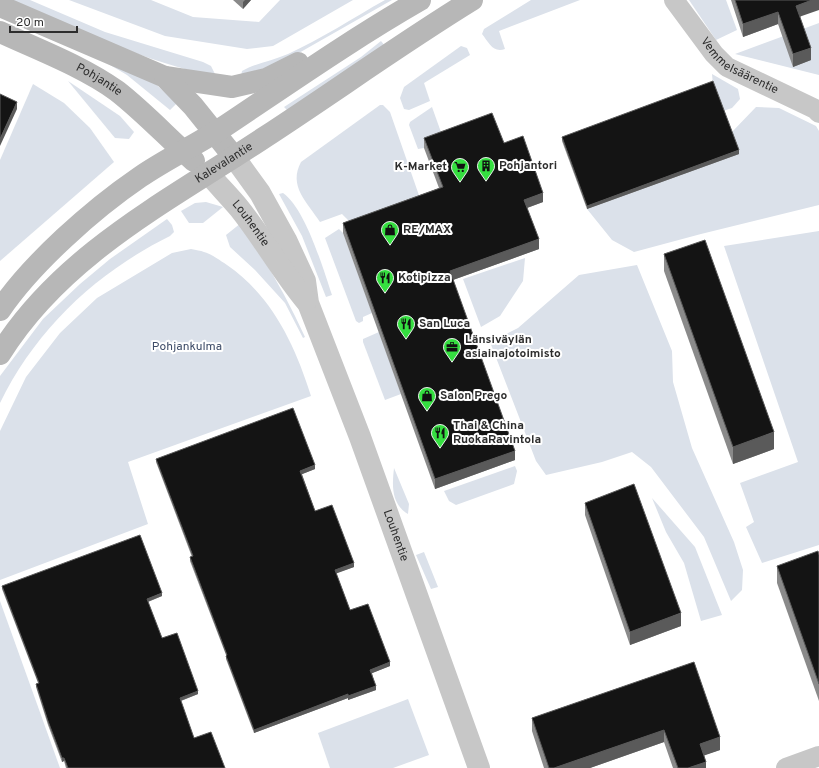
<svg xmlns="http://www.w3.org/2000/svg" width="819" height="768" font-family="Overpass,sans-serif">
<style>
.green{fill:#dbe1ea}
.lines{fill:none;stroke-linecap:round;stroke-linejoin:round}
.minor{stroke:#c7c7c7;stroke-width:20}
.tertiary{stroke:#c7c7c7;stroke-width:22}
.secondary{stroke:#b7b7b7;stroke-width:22}
.wall{fill:#8a8a8a}
.shaded-wall{fill:#5a5a5a}
.building{fill:#141414;stroke:#5a5a5a}
.labels{text-anchor:middle;dominant-baseline:central;stroke-width:4;stroke-linejoin:round;paint-order:stroke}
.street-label{font-size:12px;fill:#2d2d2d;stroke:#fff}
.poi-label{font-size:12px;font-weight:bold;fill:#2d2d2d;stroke:#fff;text-anchor:start}
.park-label{font-size:12px;fill:#3c4a66;stroke:#fff}
</style>
<rect width="100%" height="100%" fill="#fff"/>
<!-- green -->
<g class="green">
<path d="M8,0H30L105,32L203,62L211,66L216,76C148,64 73,27 8,0Z"/>
<polygon points="69,0 151,0 193,17 259,22 280,0 353,0 273,46 247,49 165,36"/>
<path d="M385,0H392L283,62L241,76L242,71C256,63 272,61 288,54C321,39 353,18 385,0Z"/>
<path d="M531,0H580L499,31L505,49C493,53 489,43 482,34L484,29Z"/>
<polygon points="689,0 726,0 737,30 716,40"/>
<polygon points="819,23 819,75 735,54"/>
<polygon points="381,41 385,46 288,111 284,107 361,57"/>
<polygon points="461,46 467,48 470,55 424,83 430,101 409,110 404,109 400,98 404,87"/>
<polygon points="83,49 151,80 177,103 170,110 127,75"/>
<polygon points="712,74 738,89 740,99 732,108 723,111 713,85"/>
<polygon points="68,81 120,116 134,132 129,139 115,138"/>
<polygon points="33,84 64,103 90,128 114,162 0,261 0,160"/>
<path d="M380,105H383L390,112L422,204L356,228L342,214L320,222C307,202 288,186 301,162Z"/>
<polygon points="432,107 442,135 424,148 418,149 409,125 410,122"/>
<polygon points="756,107 779,108 816,126 819,131 819,205 701,234 634,252 612,240 587,209 738,154 731,133"/>
<path d="M283,193C305,208 323,268 332,295L326,297L302,236L279,194Z"/>
<polygon points="206,202 223,207 203,223 189,223 181,211 195,203"/>
<path d="M167,219L172,225L174,232L170,236C97,272 36,329 0,403V376L43,319L80,284L110,259Z"/>
<path d="M241,223C265,260 287,297 305,337L303,338L285,303L255,270L230,247L226,235Z"/>
<polygon points="339,229 343,233 372,313 363,317 363,321 359,323 356,321 325,238"/>
<polygon points="819,231 819,545 762,563 746,527 754,522 740,483 798,462 724,246"/>
<path d="M191,249C209,252 212,255 227,265C272,296 295,345 311,396L128,462L148,524L0,580V431L26,377L60,333L97,298L172,253Z"/>
<polygon points="525,258 523,281 500,316 481,327 463,279"/>
<polygon points="637,265 672,351 673,382 692,448 734,542 743,570 742,590 731,601 704,537 651,467 632,452 602,462 546,475 536,461 490,342 518,328 579,275"/>
<polygon points="379,332 401,394 385,400 363,342 363,339"/>
<polygon points="515,466 517,471 514,484 456,505 449,501 444,491"/>
<path d="M394,468L409,504L408,514C391,504 392,485 394,468Z"/>
<polygon points="652,498 695,547 722,615 701,621 684,563 666,532"/>
<polygon points="424,552 438,587 431,589 416,555"/>
<polygon points="0,601 60,768 0,768"/>
<polygon points="408,699 429,755 393,768 330,768 318,733"/>
</g>
<g class="lines">
<!-- minor -->
<g class="minor">
<path id="s1" d="M674,0L714,54L727,67L815,109L819,113"/>
<polyline points="786,768 819,756"/>
</g>
<!-- tertiary -->
<g class="tertiary">
<path id="s2" d="M234,157L260,193L286,240L305,281L308,303L360,437L479,768"/>
<path id="s3" d="M208,173C218,185 229,196 239,208C263,238 282,272 306,301"/>
</g>
<!-- secondary -->
<g class="secondary">
<polyline points="0,6 165,77 232,87 266,79 298,63"/>
<path id="s4" d="M0,32C39,50 82,66 117,91C144,112 168,138 194,161"/>
<polyline points="165,77 193,106 234,157"/>
<path d="M0,310C32,263 93,209 140,177C166,159 196,145 222,128C288,84 352,39 420,0"/>
<path id="s5" d="M0,354C62,254 170,200 265,137C334,92 402,43 472,0"/>
</g>
</g>
<!-- wall -->
<g class="wall">
<polygon points="233,0 251,0 243,9"/>
<polygon points="731,0 819,0 800,17 811,60 793,67 778,24 743,37"/>
<polygon points="562,137 739,154 587,209 562,141"/>
<polygon points="424,138 504,143 543,202 527,208 539,249 453,280 515,460 435,489 343,233 343,223 439,188 424,148"/>
<polygon points="664,254 774,449 733,464 664,271"/>
<polygon points="156,459 315,469 302,474 315,511 354,567 336,573 350,610 390,666 372,673 376,690 348,700 348,698 254,733 226,659 226,655 190,561 190,557 192,557 156,462"/>
<polygon points="585,503 681,626 630,645 585,515"/>
<polygon points="819,555 819,701 777,583 777,566"/>
<polygon points="2,586 162,596 148,602 162,638 198,694 181,701 194,738 225,768 66,768 64,761 62,762 48,725 36,687 36,684 38,683 2,589"/>
<polygon points="694,662 720,750 704,755 706,768 673,768 664,742 590,768 544,768 532,731 532,718"/>
</g>
<!-- shaded-wall -->
<g class="shaded-wall">
<polygon points="245,0 251,0 243,9 243,2"/>
<polygon points="812,0 819,0 819,10 796,18 796,6"/>
<polygon points="778,12 778,24 743,37 743,24"/>
<polygon points="811,48 811,60 793,67 793,54"/>
<polygon points="17,102 17,109 0,146 0,139"/>
<polygon points="739,150 739,154 587,209 587,206"/>
<polygon points="543,193 543,202 524,209 524,200"/>
<polygon points="539,239 539,249 450,281 450,271"/>
<polygon points="774,432 774,449 733,464 733,447"/>
<polygon points="515,451 515,460 435,489 435,479"/>
<polygon points="315,465 315,469 300,475 300,471"/>
<polygon points="354,563 354,567 335,574 335,570"/>
<polygon points="162,593 162,596 147,602 147,599"/>
<polygon points="681,613 681,626 630,645 630,632"/>
<polygon points="390,662 390,666 370,674 370,670"/>
<polygon points="376,686 376,690 348,700 348,696"/>
<polygon points="198,691 198,694 180,701 180,698"/>
<polygon points="348,694 348,698 254,733 254,730"/>
<polygon points="664,730 664,742 590,768 554,768"/>
<polygon points="720,737 720,750 700,757 700,744"/>
<polygon points="62,758 64,758 64,761 62,762"/>
<polygon points="706,762 706,768 688,768"/>
</g>
<!-- building -->
<g class="building">
<polygon points="735,0 812,0 796,6 811,48 793,54 778,12 743,24"/>
<polygon points="713,81 739,150 587,206 562,137"/>
<polygon points="0,94 17,102 0,139"/>
<polygon points="492,113 504,143 523,136 543,193 524,200 539,239 450,271 515,451 435,479 343,223 443,187 424,138"/>
<polygon points="705,240 774,432 733,447 664,254"/>
<polygon points="293,408 315,465 300,471 315,511 332,505 354,563 335,570 350,610 368,604 390,662 370,670 376,686 348,696 348,694 254,730 226,656 227,655 190,557 193,556 156,459"/>
<polygon points="634,484 681,613 630,632 585,503"/>
<polygon points="140,535 162,593 147,599 162,638 177,633 198,691 180,698 194,738 211,732 225,768 68,768 64,758 62,758 48,721 36,684 39,683 2,586"/>
<polygon points="818,551 819,555 819,684 777,566"/>
<polygon points="694,662 720,737 700,744 706,762 688,768 678,768 664,730 554,768 549,768 532,718"/>
</g>
<!-- icons -->
<defs>
<symbol id="building-pin" viewBox="-11 -11 22 30"><path d="M0 17L-7.5 6A9.5 9.5 0 1 1 7.5 6Z" fill="#35de40" stroke="#fff"/><path d="M-4-6H4V6H1V3H-1V6H-4ZM-2.5-4.3h1.7v1.8h-1.7ZM.8-4.3h1.7v1.8H.8ZM-2.5-1h1.7V.8h-1.7ZM.8-1h1.7V.8H.8Z" fill="#111"/></symbol>
<symbol id="supermarket-pin" viewBox="-11 -11 22 30"><path d="M0 17L-7.5 6A9.5 9.5 0 1 1 7.5 6Z" fill="#35de40" stroke="#fff"/><path d="M-6-5.5h2.5l.6 2H6L4.5 2H-2.5L-4.4-4H-6ZM-1.5 3.2a1.3 1.3 0 1 0 .1 0ZM3 3.2a1.3 1.3 0 1 0 .1 0Z" fill="#111"/></symbol>
<symbol id="shop-pin" viewBox="-11 -11 22 30"><path d="M0 17L-7.5 6A9.5 9.5 0 1 1 7.5 6Z" fill="#35de40" stroke="#fff"/><path d="M-5-2.5h2.3a2.7 3.5 0 0 1 5.4 0H5L5.5 6h-11ZM-1.5-2.5h3a1.5 2.3 0 0 0-3 0Z" fill="#111"/></symbol>
<symbol id="restaurant-pin" viewBox="-11 -11 22 30"><path d="M0 17L-7.5 6A9.5 9.5 0 1 1 7.5 6Z" fill="#35de40" stroke="#fff"/><path d="M-5-6h1v4h1v-4h1v4h1v-4h1v5L-1.5 .5V6h-2V.5L-5-1ZM5-6V6H3V1.5H1.5Q1.5-4 5-6Z" fill="#111"/></symbol>
<symbol id="office-pin" viewBox="-11 -11 22 30"><path d="M0 17L-7.5 6A9.5 9.5 0 1 1 7.5 6Z" fill="#35de40" stroke="#fff"/><path d="M-6-3h4V-5.5h4V-3h4V5H-6ZM-1-4.5V-3h2v-1.5ZM-6 0V1H6V0Z" fill="#111"/></symbol>
</defs>
<g fill-rule="evenodd">
<use href="#building-pin" x="476" y="156" width="20" height="27"/>
<use href="#supermarket-pin" x="450" y="157" width="20" height="27"/>
<use href="#shop-pin" x="380" y="220" width="20" height="27"/>
<use href="#restaurant-pin" x="375" y="268" width="20" height="27"/>
<use href="#restaurant-pin" x="396" y="314" width="20" height="27"/>
<use href="#office-pin" x="442" y="337" width="20" height="27"/>
<use href="#shop-pin" x="417" y="386" width="20" height="27"/>
<use href="#restaurant-pin" x="430" y="423" width="20" height="27"/>
</g>
<g class="labels">
<!-- street labels -->
<g class="street-label">
<text stroke="none"><textPath href="#s1" startOffset="95">Vemmelsäärentie</textPath></text>
<text stroke="none"><textPath href="#s4" startOffset="110">Pohjantie</textPath></text>
<text stroke="none"><textPath href="#s5" startOffset="297">Kalevalantie</textPath></text>
<text stroke="none"><textPath href="#s3" startOffset="66">Louhentie</textPath></text>
<text stroke="none"><textPath href="#s2" startOffset="414">Louhentie</textPath></text>
</g>
<!-- poi labels -->
<g class="poi-label">
<text x="499" y="166">Pohjantori</text>
<text x="447" y="167" text-anchor="end">K-Market</text>
<text x="403" y="230">RE/MAX</text>
<text x="398" y="278">Kotipizza</text>
<text x="419" y="324">San Luca</text>
<text x="465" y="340">Länsiväylän<tspan x="465" dy="14">asiainajotoimisto</tspan></text>
<text x="440" y="396">Salon Prego</text>
<text x="453" y="426">Thai &amp; China<tspan x="453" dy="14">RuokaRavintola</tspan></text>
</g>
<!-- park labels -->
<g class="park-label">
<text x="187" y="347">Pohjankulma</text>
</g>
</g>
<!-- scale -->
<path d="M10 26v6h67v-6" fill="none" stroke="#2d2d2d" stroke-width="2"/>
<text x="16" y="26" font-size="12" fill="#2d2d2d" stroke="#ffffff" stroke-width="3" paint-order="stroke">20 m</text>
</svg>
